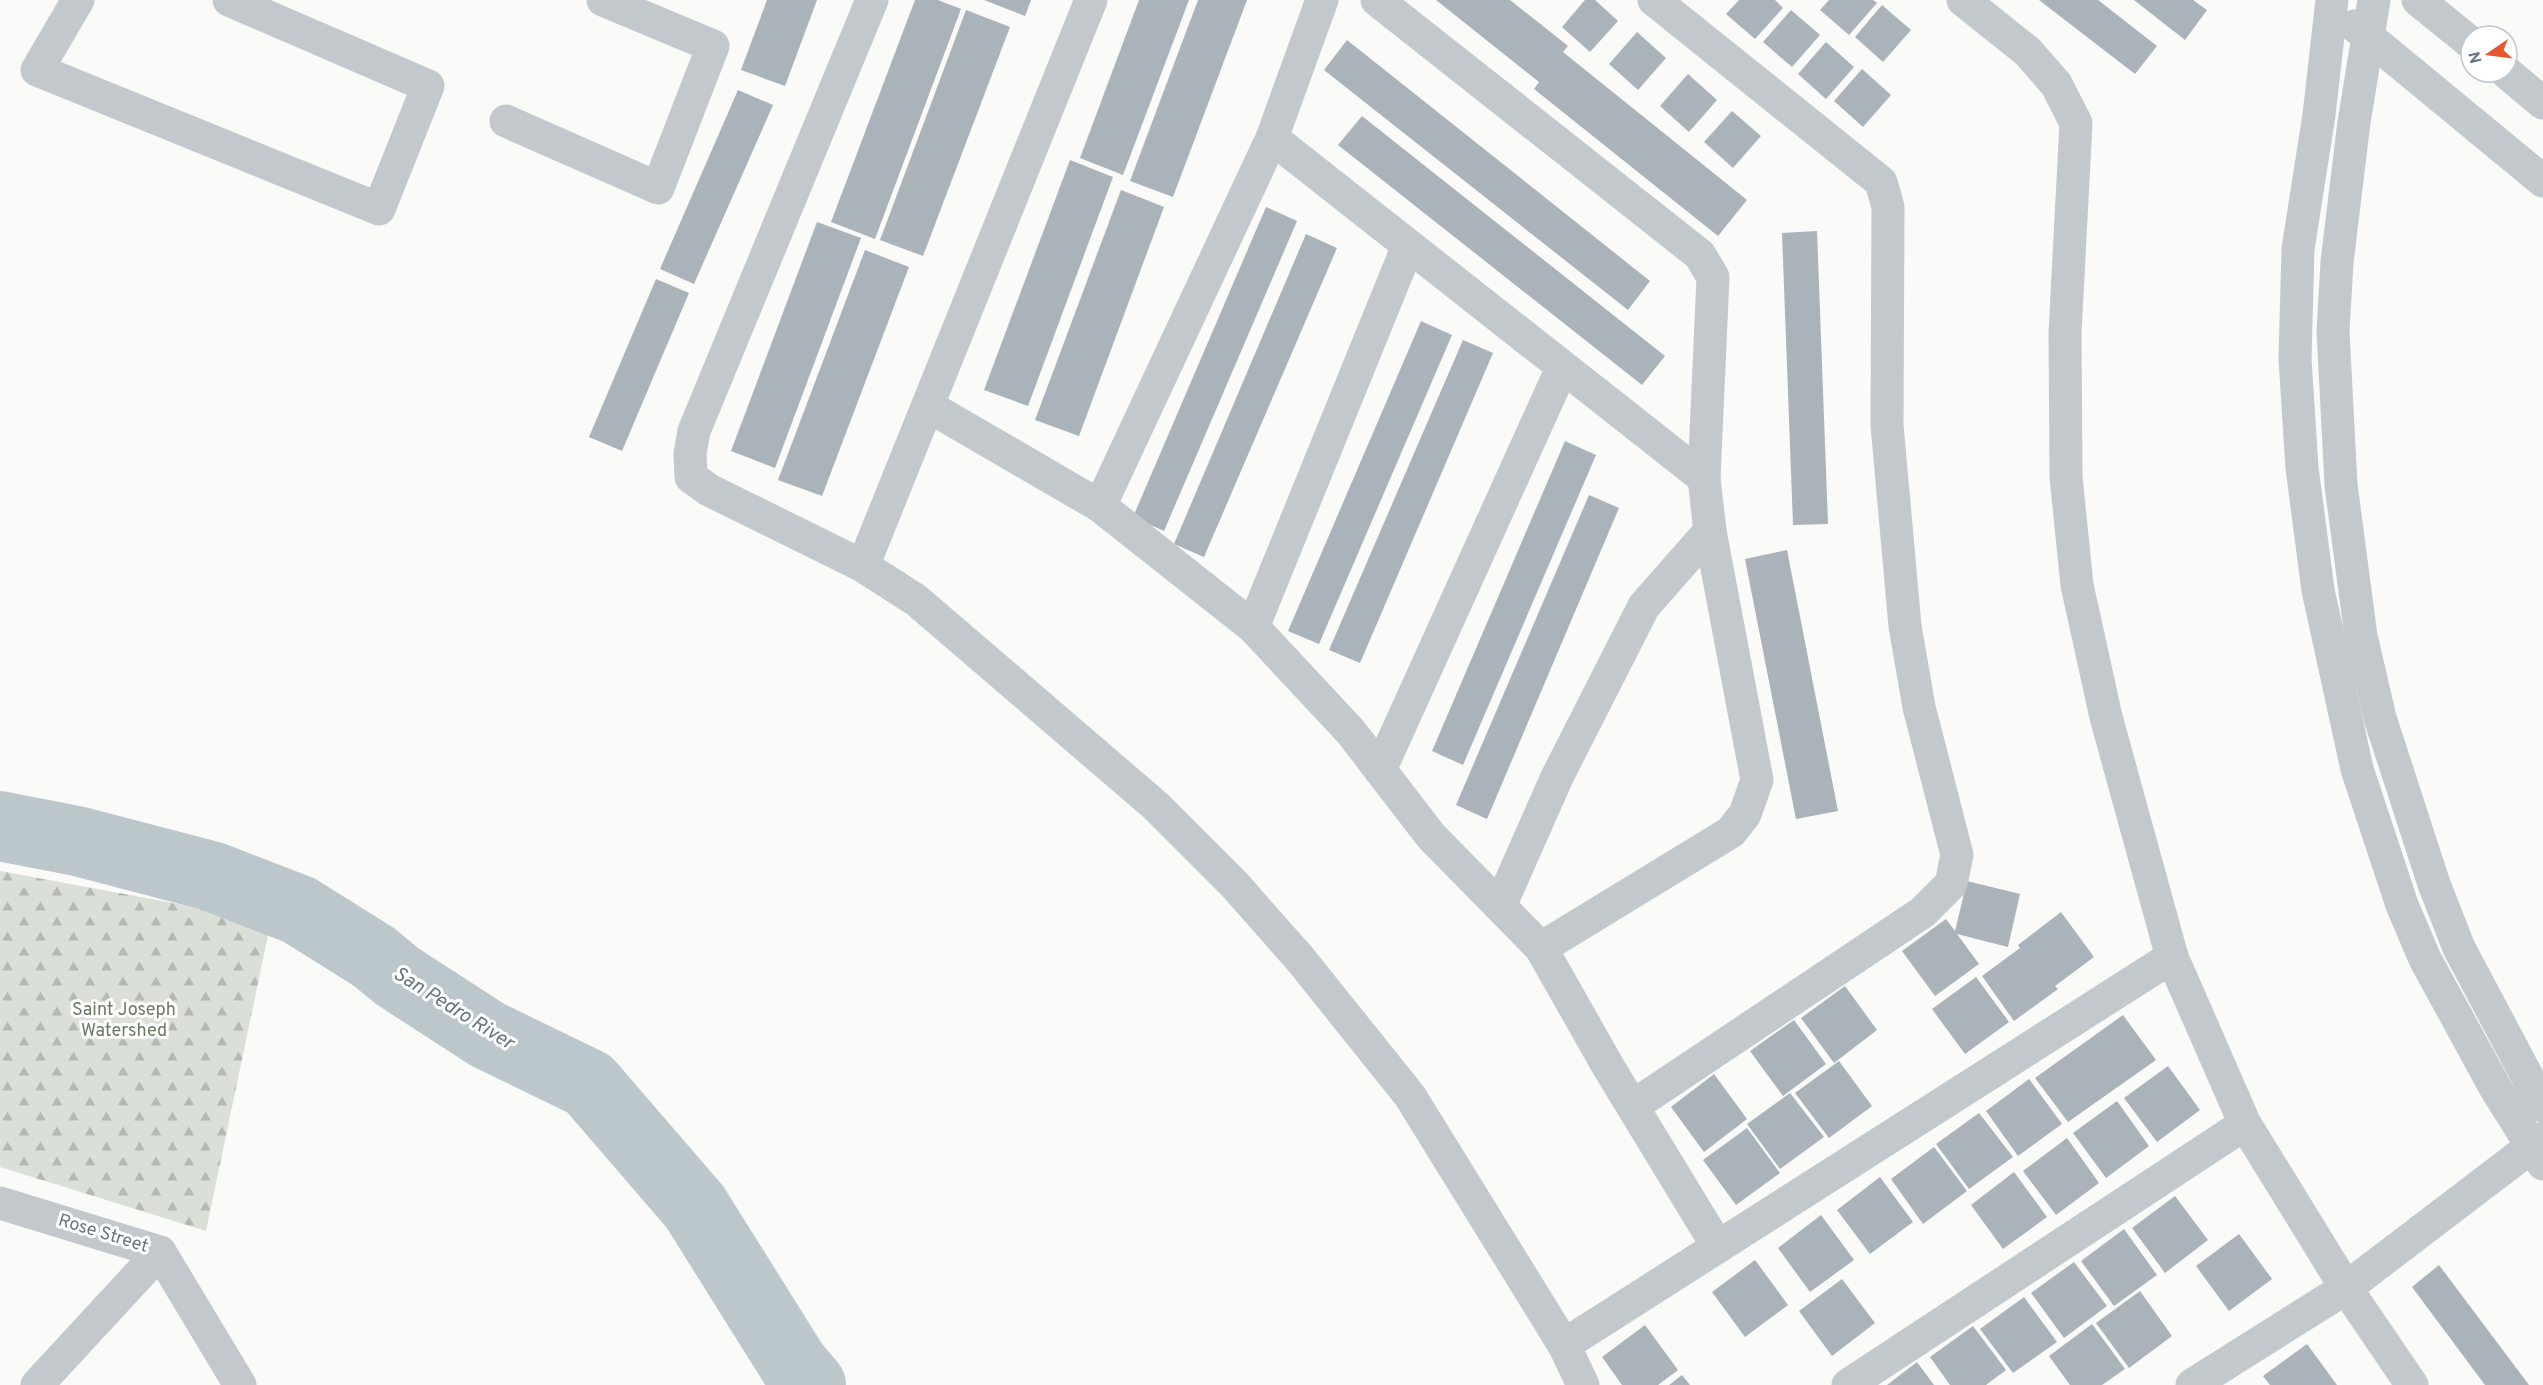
<svg xmlns="http://www.w3.org/2000/svg" width="2543" height="1385" font-family="Overpass,sans-serif">
<style>
.forest{fill:url(#forest-firs)}
.lines{fill:none;stroke-linecap:round;stroke-linejoin:round}
.river{stroke:#bbc7cb;stroke-width:70}
.building{fill:#aab3b9}
.minor{stroke:#c3c8cc;stroke-width:33}
.tertiary{stroke:#c3c8cc;stroke-width:33}
.labels{text-anchor:middle;dominant-baseline:central;stroke-width:6;stroke-linejoin:round;paint-order:stroke}
.park-label{font-size:18px;fill:#687a64;stroke:#fff}
.street-label{font-size:18px;fill:#657683;stroke:#fff}
.water-label{font-size:20px;font-style:italic;fill:#60757c;stroke:#fff}
</style>
<defs>
<pattern id="forest-firs" width="22" height="20" patternUnits="userSpaceOnUse" patternTransform="scale(1.5)"><rect width="22" height="20" fill="#dadfd7"/><path d="M5 1l3.5 6h-7zM16 11l3.5 6h-7z" fill="#b4b9b4"/></pattern>
</defs>
<rect width="100%" height="100%" fill="#fafaf8"/>
<!-- forest -->
<polygon class="forest" points="0,871 271,921 206,1231 0,1167"/>
<g class="lines">
<!-- river -->
<polyline class="river" points="0,826 77,841 211,876 299,910 374,957 397,976 488,1035 589,1084 695,1207 794,1365 811,1385"/>
</g>
<!-- building -->
<g class="building">
<polygon points="767,0 817,0 785,86 741,70"/>
<polygon points="915,0 938,0 961,9 875,239 831,222"/>
<polygon points="984,0 1031,0 1025,16"/>
<polygon points="1139,0 1189,0 1123,175 1080,158"/>
<polygon points="1198,0 1247,0 1173,197 1130,181"/>
<polygon points="1436,0 1510,0 1568,46 1563,52 1747,200 1718,236 1534,89 1539,82"/>
<polygon points="1585,0 1595,0 1618,21 1590,52 1562,27"/>
<polygon points="1739,0 1775,0 1783,8 1755,39 1726,14"/>
<polygon points="1829,0 1873,0 1877,3 1849,35 1820,10"/>
<polygon points="2039,0 2098,0 2157,46 2135,74"/>
<polygon points="2134,0 2193,0 2207,10 2185,40"/>
<polygon points="1882,5 1911,30 1883,62 1855,37"/>
<polygon points="966,10 1010,27 923,256 880,240"/>
<polygon points="1791,10 1820,35 1792,67 1763,42"/>
<polygon points="1637,32 1666,58 1638,90 1609,64"/>
<polygon points="1347,40 1650,281 1628,310 1324,70"/>
<polygon points="1826,42 1854,67 1826,99 1798,74"/>
<polygon points="1862,69 1891,95 1863,127 1834,101"/>
<polygon points="1688,74 1717,100 1689,132 1660,106"/>
<polygon points="738,90 773,105 694,284 660,269"/>
<polygon points="1732,111 1761,136 1733,168 1704,142"/>
<polygon points="1362,116 1665,356 1642,385 1338,145"/>
<polygon points="1070,160 1113,177 1028,406 984,390"/>
<polygon points="1121,190 1164,207 1079,436 1035,420"/>
<polygon points="1266,207 1297,221 1164,531 1133,517"/>
<polygon points="817,222 861,238 775,468 731,451"/>
<polygon points="1817,231 1828,524 1793,525 1782,233"/>
<polygon points="1306,234 1337,248 1204,557 1174,544"/>
<polygon points="865,250 909,267 822,496 778,480"/>
<polygon points="656,279 689,293 622,451 589,437"/>
<polygon points="1421,321 1452,335 1319,644 1288,631"/>
<polygon points="1463,340 1493,353 1360,663 1329,650"/>
<polygon points="1565,441 1596,455 1463,765 1432,751"/>
<polygon points="1589,495 1619,508 1487,819 1456,805"/>
<polygon points="1787,550 1838,811 1796,819 1745,559"/>
<polygon points="1967,881 2020,894 2008,947 1957,934 1979,964 1935,996 1902,951 1946,919 1955,931"/>
<polygon points="2061,912 2094,957 2055,986 2058,989 2014,1021 1982,976 2020,948 2018,945"/>
<polygon points="1976,977 2009,1022 1965,1054 1932,1009"/>
<polygon points="1845,986 1877,1030 1834,1063 1801,1018"/>
<polygon points="2123,1015 2156,1060 2068,1122 2035,1078"/>
<polygon points="1794,1020 1826,1064 1783,1096 1750,1051"/>
<polygon points="1839,1061 1872,1106 1829,1138 1795,1093"/>
<polygon points="2168,1066 2200,1110 2157,1142 2124,1098"/>
<polygon points="1714,1074 1747,1119 1704,1152 1671,1107"/>
<polygon points="2029,1079 2062,1124 2018,1156 1986,1111"/>
<polygon points="1790,1093 1824,1137 1780,1169 1747,1124"/>
<polygon points="2117,1101 2149,1146 2106,1178 2073,1133"/>
<polygon points="1979,1113 2013,1157 1969,1189 1936,1144"/>
<polygon points="1747,1128 1780,1173 1736,1205 1703,1160"/>
<polygon points="2067,1138 2099,1183 2056,1215 2023,1171"/>
<polygon points="1934,1147 1967,1191 1923,1224 1891,1179"/>
<polygon points="2014,1172 2047,1217 2003,1249 1971,1205"/>
<polygon points="1880,1177 1913,1222 1870,1254 1837,1210"/>
<polygon points="2175,1196 2208,1240 2165,1273 2132,1228"/>
<polygon points="1821,1215 1854,1260 1810,1292 1778,1248"/>
<polygon points="2124,1229 2157,1275 2114,1306 2081,1261"/>
<polygon points="2239,1234 2272,1279 2229,1311 2196,1266"/>
<polygon points="1755,1260 1788,1305 1745,1337 1712,1292"/>
<polygon points="2074,1262 2107,1306 2064,1338 2031,1293"/>
<polygon points="2439,1265 2529,1385 2485,1385 2412,1287"/>
<polygon points="1842,1279 1875,1323 1832,1356 1799,1311"/>
<polygon points="2140,1291 2172,1336 2129,1368 2096,1323"/>
<polygon points="2024,1297 2057,1342 2013,1373 1980,1329"/>
<polygon points="2092,1324 2125,1369 2102,1385 2070,1385 2049,1356"/>
<polygon points="1645,1325 1678,1370 1658,1385 1622,1385 1602,1357"/>
<polygon points="1973,1326 2006,1370 1986,1385 1950,1385 1930,1357"/>
<polygon points="2307,1344 2337,1385 2270,1385 2263,1376"/>
<polygon points="1917,1362 1934,1385 1887,1385"/>
<polygon points="1682,1375 1690,1385 1669,1385"/>
</g>
<g class="lines">
<!-- minor -->
<g class="minor">
<polyline points="78,0 37,70 379,209 428,86 229,0"/>
<polyline points="872,0 694,431 690,454 691,477 709,490 863,566 916,600 1156,806 1234,884 1301,960 1410,1096 1564,1345 1583,1385"/>
<polyline points="1377,0 1700,255 1713,277 1704,478 1710,531 1757,780 1745,814 1731,832 1541,948"/>
<polyline points="1963,0 2027,51 2056,84 2076,123 2065,333 2066,477 2077,585 2106,717 2172,957 2245,1124 2346,1288 2412,1385"/>
<polyline points="2332,0 2319,115 2298,249 2295,359 2302,468 2318,590 2357,769 2402,905 2425,959 2496,1089 2543,1164"/>
<polyline points="2374,0 2354,122 2337,262 2333,331 2341,485 2361,636 2380,718 2434,884 2459,948 2543,1106"/>
<polyline points="2418,0 2471,43"/>
<polyline points="2355,26 2543,181"/>
<polyline points="2506,72 2543,103"/>
<polyline points="506,121 658,188 713,46 603,0"/>
<polyline points="1272,138 1704,478"/>
<polyline points="928,406 1100,506 1253,627 1351,732 1431,836 1541,948 1609,1068 1718,1247"/>
<polyline points="1100,506 1272,138 1322,0"/>
<polyline points="863,566 1091,0"/>
<polyline points="1253,627 1408,246"/>
<polyline points="1380,770 1562,368"/>
<polyline points="1500,906 1557,777 1644,606 1710,531"/>
<polyline points="1633,1106 1923,912 1951,884 1957,855 1919,707 1905,626 1887,425 1888,207 1881,182 1654,0"/>
<polyline points="1564,1345 2172,957"/>
<polyline points="37,1385 160,1252"/>
<polyline points="1848,1385 2245,1124"/>
<polyline points="2192,1385 2346,1288 2543,1138"/>
</g>
<!-- tertiary -->
<polyline class="tertiary" points="0,1203 160,1252 240,1385"/>
</g>
<g class="labels">
<!-- park labels -->
<g class="park-label">
<text x="124" y="1010">Saint Joseph<tspan x="124" dy="21">Watershed</tspan></text>
</g>
<!-- street labels -->
<g class="street-label">
<text transform="translate(103 1234) rotate(17)">Rose Street</text>
</g>
<!-- water labels -->
<g class="water-label">
<text transform="translate(453 1009) rotate(32)">San Pedro River</text>
</g>
</g>
<!-- north arrow -->
<g transform="translate(2489 54) rotate(256)"><circle r="28" fill="#ffffff" stroke="#c1c8cd" stroke-width="1.5"/>
<path d="M0-4.5L10 22L0 15L-10 22Z" fill="#e4572e"/>
<text y="-9" font-size="16" font-weight="bold" text-anchor="middle" fill="#657683">N</text>
</g>
</svg>
